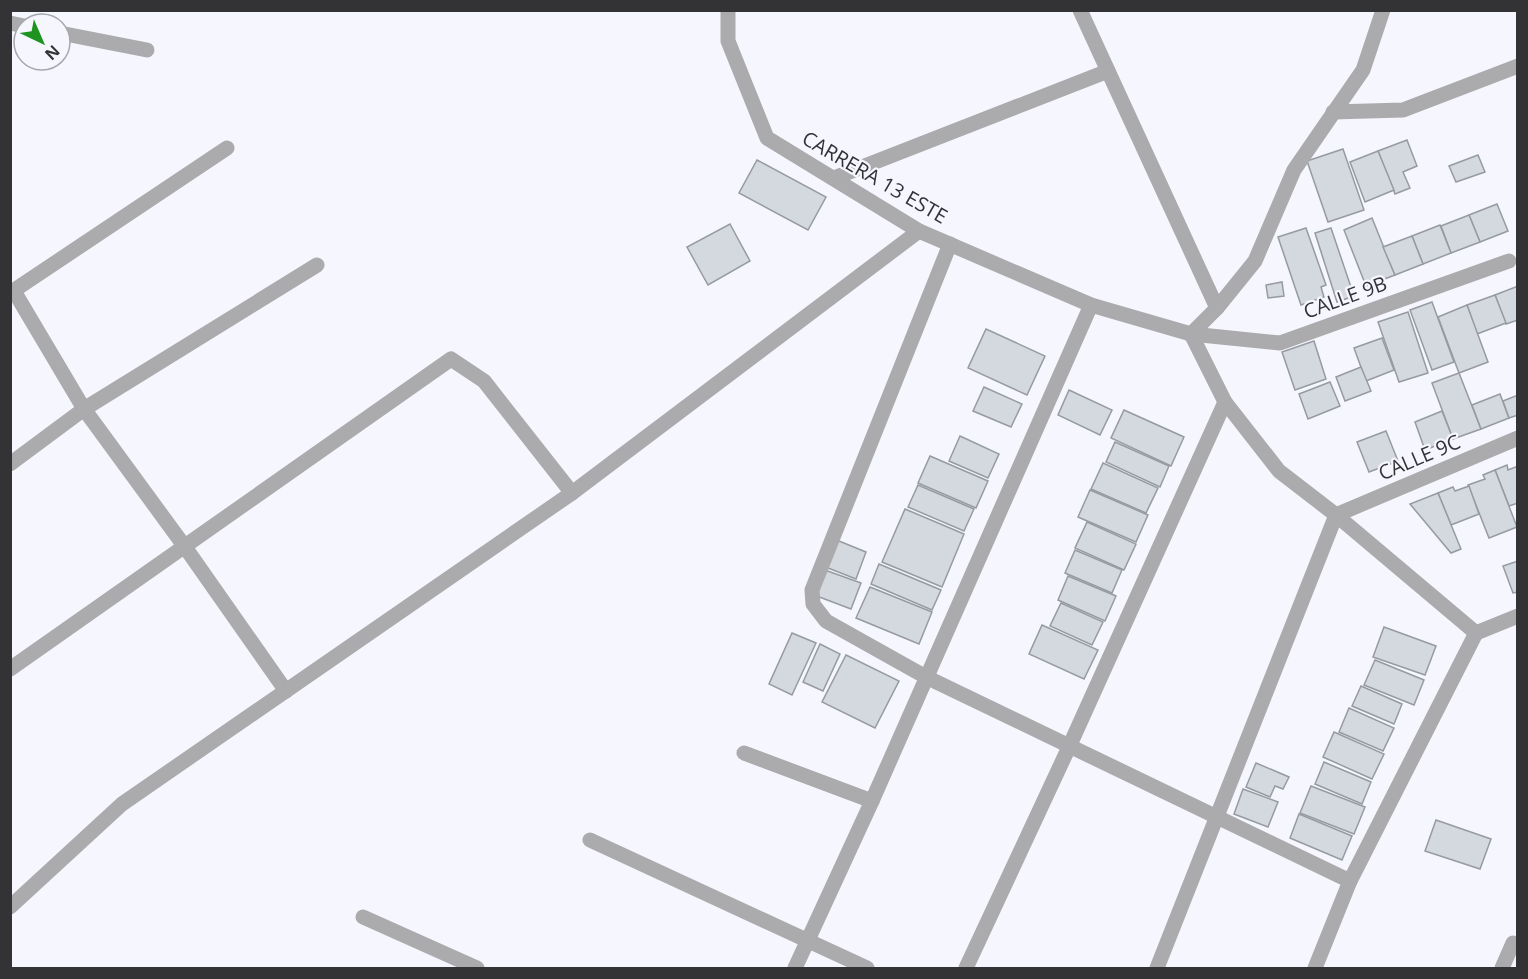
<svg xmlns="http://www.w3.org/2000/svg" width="1528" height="979" font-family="'Open Sans',sans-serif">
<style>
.building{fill:#d3d9df;stroke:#969ba1;stroke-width:1.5}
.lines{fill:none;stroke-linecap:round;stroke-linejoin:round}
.street{stroke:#abaaad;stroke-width:15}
.labels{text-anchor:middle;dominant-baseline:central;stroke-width:4.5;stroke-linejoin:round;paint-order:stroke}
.street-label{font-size:20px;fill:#333336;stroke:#f5f6fe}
</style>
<rect width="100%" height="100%" fill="#f5f6fe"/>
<!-- building -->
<g class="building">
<polygon points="1407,140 1417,166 1403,172 1410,188 1395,194 1378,151"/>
<polygon points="1343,149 1364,210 1328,222 1307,161"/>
<polygon points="1378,151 1394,190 1365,202 1350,162"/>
<polygon points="1478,155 1485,172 1456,182 1449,166"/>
<polygon points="757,160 826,197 808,230 739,193"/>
<polygon points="1497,204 1508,231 1480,242 1469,215"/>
<polygon points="1469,215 1480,242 1451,253 1441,226"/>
<polygon points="1372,218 1395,275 1366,286 1344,230"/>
<polygon points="730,224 750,261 708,285 687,247"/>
<polygon points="1440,225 1451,253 1423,264 1412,236"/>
<polygon points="1306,228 1326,285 1321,287 1324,297 1301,305 1278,237"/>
<polygon points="1331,228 1354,296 1337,302 1315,233"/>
<polygon points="1412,236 1423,264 1395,275 1383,247"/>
<polygon points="1282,282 1284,296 1268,298 1266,285"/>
<polygon points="1518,286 1518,320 1506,324 1495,295"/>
<polygon points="1495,295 1506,323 1477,334 1467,305"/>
<polygon points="1432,302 1454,362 1432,370 1410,310"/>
<polygon points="1467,305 1488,362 1459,373 1438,317"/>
<polygon points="1408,312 1428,373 1399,382 1378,322"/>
<polygon points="986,329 1045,356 1027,395 968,368"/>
<polygon points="1382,338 1394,370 1366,381 1354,348"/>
<polygon points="1314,341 1326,379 1295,390 1282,352"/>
<polygon points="1361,367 1371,391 1345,401 1336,377"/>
<polygon points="1459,373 1481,429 1453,439 1432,383"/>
<polygon points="1330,382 1340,406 1308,419 1299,394"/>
<polygon points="984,387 1022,404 1011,427 973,411"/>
<polygon points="1069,390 1112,410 1100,435 1058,415"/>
<polygon points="1500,394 1509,418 1481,429 1472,405"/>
<polygon points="1518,395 1518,415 1509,418 1503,401"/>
<polygon points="1124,410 1184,437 1171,466 1111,438"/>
<polygon points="1442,411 1453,439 1425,450 1415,422"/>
<polygon points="1386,431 1398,461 1369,472 1357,442"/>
<polygon points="960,436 999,454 988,478 949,461"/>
<polygon points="1115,442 1169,466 1160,487 1106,462"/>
<polygon points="930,456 988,481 976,508 918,483"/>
<polygon points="1103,463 1158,488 1146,513 1091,489"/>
<polygon points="1507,465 1508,470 1518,466 1518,503 1509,506 1495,470"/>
<polygon points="1495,470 1517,527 1489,538 1468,485 1485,479 1483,475"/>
<polygon points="918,485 974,509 964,531 908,507"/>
<polygon points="1469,486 1479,514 1451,525 1438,493 1453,487 1455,491"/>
<polygon points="1090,490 1148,515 1136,542 1078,517"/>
<polygon points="1438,493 1461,549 1451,553 1410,504"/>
<polygon points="905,509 964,534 942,587 882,562"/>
<polygon points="1087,522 1136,544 1124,570 1075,548"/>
<polygon points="834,539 866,552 856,579 823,566"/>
<polygon points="1075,550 1122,570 1112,593 1065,573"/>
<polygon points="1518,561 1518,592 1513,593 1503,566"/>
<polygon points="879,564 941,590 932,610 871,584"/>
<polygon points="822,569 861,583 851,609 814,595"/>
<polygon points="1068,576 1116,596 1105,621 1058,600"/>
<polygon points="870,587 932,612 919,644 856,618"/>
<polygon points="1061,603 1103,622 1092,645 1050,626"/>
<polygon points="1042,625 1098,650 1084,679 1029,654"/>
<polygon points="1384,627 1436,646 1425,675 1373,657"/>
<polygon points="792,633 816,643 792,695 769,684"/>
<polygon points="820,644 840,654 823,691 803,682"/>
<polygon points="846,655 899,681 875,728 822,702"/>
<polygon points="1375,660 1424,680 1414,705 1364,685"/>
<polygon points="1361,686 1402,704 1394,724 1352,706"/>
<polygon points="1349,708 1394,728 1383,751 1339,732"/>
<polygon points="1334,732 1384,754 1372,779 1323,757"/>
<polygon points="1324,762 1371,782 1362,804 1315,784"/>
<polygon points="1256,763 1289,777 1283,789 1275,786 1270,797 1246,787"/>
<polygon points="1311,786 1365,807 1354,834 1300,813"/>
<polygon points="1243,789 1278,802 1268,827 1234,814"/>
<polygon points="1299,814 1352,836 1342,860 1290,838"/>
<polygon points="1436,820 1491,839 1480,869 1425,851"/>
</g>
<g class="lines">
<!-- street -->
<g class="street">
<polyline points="728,10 728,41 767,138 919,231 1091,305 1191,334 1280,343 1509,261"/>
<polyline points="1080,10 1217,308"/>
<polyline points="10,23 24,26"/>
<polyline points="60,33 147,50"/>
<polyline points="1333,112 1403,110 1518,66"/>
<polyline points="834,178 1108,71"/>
<polyline points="950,244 812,590 813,604 826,621 926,677 1350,881"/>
<polyline points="14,291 84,409 185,547 286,691"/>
<polyline points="10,293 227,148"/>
<polyline points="1191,334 1225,402 1279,471 1336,515 1476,633"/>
<polyline points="1191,334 1217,308 1255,261 1294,170 1363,70 1383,10"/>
<polyline points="10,464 84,409 317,265"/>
<polyline points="1476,633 1518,616"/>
<polyline points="10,669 451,359 484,381 572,493"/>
<polyline points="744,753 872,801"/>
<polyline points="590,840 867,968"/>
<polyline points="10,907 122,804 572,493 919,231"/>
<polyline points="363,917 477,968"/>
<polyline points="795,968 872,801 1091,305"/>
<polyline points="966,968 1069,747 1225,402"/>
<polyline points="1157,968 1336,515 1518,438"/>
<polyline points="1315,968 1350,881 1476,633"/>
<polyline points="1502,968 1513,943"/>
</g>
</g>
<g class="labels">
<!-- street labels -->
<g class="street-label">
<text transform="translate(875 177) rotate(30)">CARRERA 13 ESTE</text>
<text transform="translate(1345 297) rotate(-20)">CALLE 9B</text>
<text transform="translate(1419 457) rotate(-23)">CALLE 9C</text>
</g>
</g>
<!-- border -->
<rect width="1528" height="979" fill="none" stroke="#333336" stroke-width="24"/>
<!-- north arrow -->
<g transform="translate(42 42) rotate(136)"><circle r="28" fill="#f5f6fe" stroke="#a7a8ae" stroke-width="1.5"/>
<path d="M0-4.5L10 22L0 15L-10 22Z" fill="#1e9320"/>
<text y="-9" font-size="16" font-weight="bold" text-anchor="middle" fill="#333336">N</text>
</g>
</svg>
